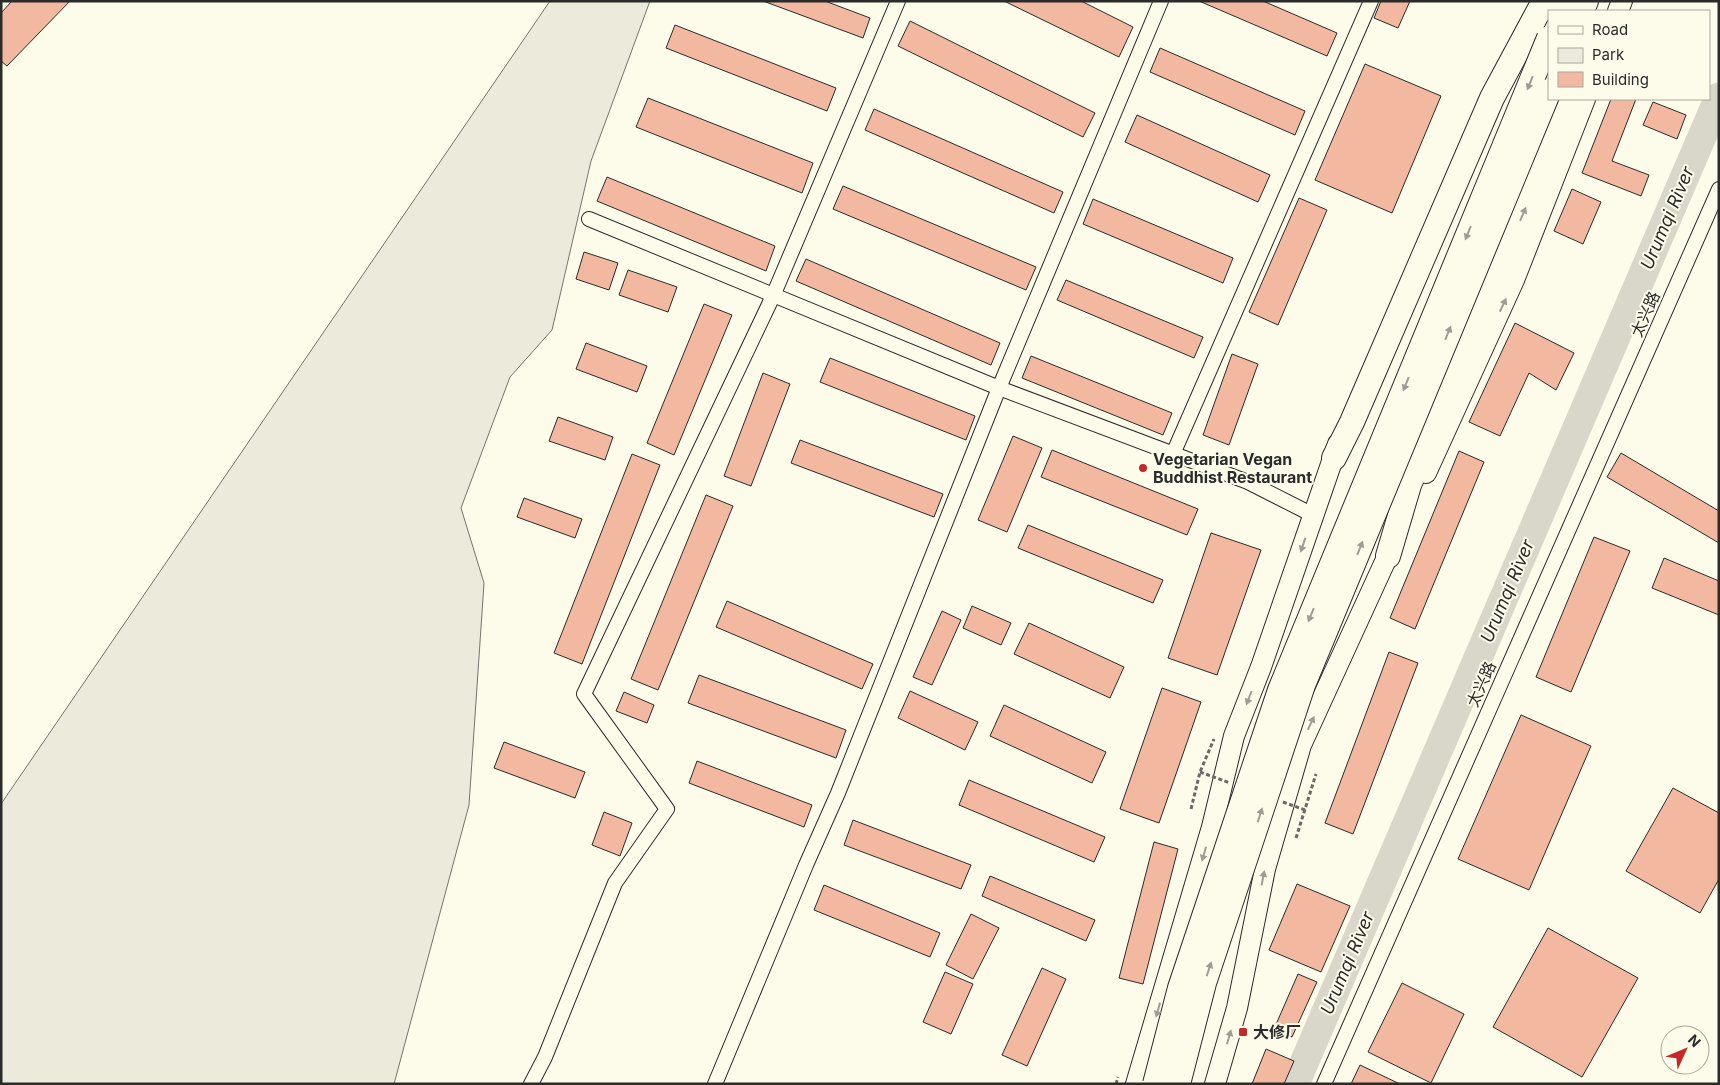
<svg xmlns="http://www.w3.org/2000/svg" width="1720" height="1085" font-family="Inter,'Noto Sans SC',sans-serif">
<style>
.green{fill:#ecebdb;stroke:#74746e}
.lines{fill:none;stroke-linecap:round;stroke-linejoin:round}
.river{stroke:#d8d7c9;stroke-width:29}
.building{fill:#f2b8a0;stroke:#2b2b2b}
.minor-casing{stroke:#2b2b2b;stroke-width:16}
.secondary-casing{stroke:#2b2b2b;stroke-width:22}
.trunk-casing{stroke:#2b2b2b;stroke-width:26}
.path{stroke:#6a6964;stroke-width:3;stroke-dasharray:4 2.5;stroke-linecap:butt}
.minor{stroke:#fdfbea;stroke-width:14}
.secondary{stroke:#fdfbea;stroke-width:20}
.trunk{stroke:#fdfbea;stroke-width:24}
.trunk-bridge-casing{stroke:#2b2b2b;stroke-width:26;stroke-linecap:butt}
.path-bridge{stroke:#6a6964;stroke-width:3;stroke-dasharray:4 2.5;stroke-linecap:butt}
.trunk-bridge{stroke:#fdfbea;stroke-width:24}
.oneway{fill:#9e9d94}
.poi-dot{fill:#c62828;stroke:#fdfbea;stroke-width:2}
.labels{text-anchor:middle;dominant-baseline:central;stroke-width:4;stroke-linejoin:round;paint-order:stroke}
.street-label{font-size:16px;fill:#2b2b2b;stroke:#fdfbea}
.poi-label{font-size:16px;font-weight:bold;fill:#2b2b2b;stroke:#fdfbea;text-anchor:start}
.water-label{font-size:18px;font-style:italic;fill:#2b2b2b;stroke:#fdfbea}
</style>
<rect width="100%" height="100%" fill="#fdfbea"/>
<!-- green -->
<polygon class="green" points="550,1 650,1 591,161 552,330 510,377 461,508 484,583 469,805 394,1084 1,1084 1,804"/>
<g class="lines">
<!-- river -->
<polyline class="river" points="1295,1084 1719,97"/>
</g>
<!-- building -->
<g class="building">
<polygon points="12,1 70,1 7,66 1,61 1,13"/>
<polygon points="763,1 825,1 870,18 863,38"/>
<polygon points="1004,1 1081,1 1133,27 1119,57"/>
<polygon points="1199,1 1263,1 1337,33 1327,56"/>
<polygon points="1381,1 1410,1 1398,28 1374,18"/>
<polygon points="910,21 1095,113 1083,137 898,46"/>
<polygon points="675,25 836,88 827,111 666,48"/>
<polygon points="1160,48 1305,111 1295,135 1150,72"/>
<polygon points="1365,64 1441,96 1392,213 1315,180"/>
<polygon points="648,98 813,163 802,193 636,127"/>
<polygon points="1611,99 1636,99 1612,161 1649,175 1641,196 1582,173"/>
<polygon points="1653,102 1686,115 1677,139 1643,125"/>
<polygon points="874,109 1063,192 1054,213 865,130"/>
<polygon points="1137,115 1270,175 1258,202 1125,142"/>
<polygon points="607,177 775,246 766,271 597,201"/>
<polygon points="843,186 1036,267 1026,290 833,209"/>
<polygon points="1572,189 1601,202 1583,244 1554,231"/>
<polygon points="1299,198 1327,210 1278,325 1249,312"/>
<polygon points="1093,199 1233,258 1223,283 1083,224"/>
<polygon points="584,252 618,263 609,290 576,279"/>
<polygon points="806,259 1000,343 991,365 796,281"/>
<polygon points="628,270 677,287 668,312 619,295"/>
<polygon points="1066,280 1203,337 1194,358 1057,300"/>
<polygon points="704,304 732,315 674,455 647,443"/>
<polygon points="1515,323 1574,353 1556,390 1529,373 1500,436 1469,422"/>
<polygon points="586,343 647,366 637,392 576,369"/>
<polygon points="1232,354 1258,364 1229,445 1203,435"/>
<polygon points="1031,356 1172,413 1163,435 1022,378"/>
<polygon points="830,358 975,416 966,440 820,382"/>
<polygon points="763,373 790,384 751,486 724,476"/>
<polygon points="558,417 613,437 605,460 549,441"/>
<polygon points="1013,436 1042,448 1007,532 978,520"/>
<polygon points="800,440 943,494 934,517 791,463"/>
<polygon points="1052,450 1198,509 1187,535 1041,477"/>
<polygon points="1459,451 1484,462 1415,629 1390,618"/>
<polygon points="1621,453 1719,511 1719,543 1607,477"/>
<polygon points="632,454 660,465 582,664 554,653"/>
<polygon points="706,495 733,506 658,690 631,679"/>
<polygon points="524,498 582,519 575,538 517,517"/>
<polygon points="1028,525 1163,580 1153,603 1018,548"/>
<polygon points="1211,533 1261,550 1217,675 1168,658"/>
<polygon points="1594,537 1630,551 1571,692 1536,677"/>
<polygon points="1664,558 1719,581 1719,615 1652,588"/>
<polygon points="727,601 873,664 862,689 716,627"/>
<polygon points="972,606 1011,623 1001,645 963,628"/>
<polygon points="942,611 961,620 932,685 913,677"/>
<polygon points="1029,623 1124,667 1110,698 1014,654"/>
<polygon points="1389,652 1418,663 1353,834 1325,823"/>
<polygon points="699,675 846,730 836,758 688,703"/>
<polygon points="1162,688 1201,702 1159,823 1120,809"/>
<polygon points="910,691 978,722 965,750 898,718"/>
<polygon points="624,692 654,705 647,723 616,711"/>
<polygon points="1004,705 1106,752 1092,783 990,736"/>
<polygon points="1521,715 1591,746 1529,890 1458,859"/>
<polygon points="504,742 585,772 575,798 494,768"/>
<polygon points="697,761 812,805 804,827 689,783"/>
<polygon points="969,780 1105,837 1094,862 959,805"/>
<polygon points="1673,788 1719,813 1719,879 1700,913 1626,871"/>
<polygon points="604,812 632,823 620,856 592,845"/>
<polygon points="853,820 971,865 961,889 844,845"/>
<polygon points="1154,842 1178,849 1143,984 1119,978"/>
<polygon points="990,876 1095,920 1086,941 982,896"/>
<polygon points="1297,884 1350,906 1321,972 1269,950"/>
<polygon points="824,885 940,933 930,957 814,910"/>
<polygon points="971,914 999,928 973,979 946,965"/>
<polygon points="1548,928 1638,978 1582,1077 1493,1027"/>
<polygon points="1042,968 1066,979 1027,1066 1002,1055"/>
<polygon points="945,972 973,984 951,1034 923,1022"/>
<polygon points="1298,974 1317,982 1292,1037 1274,1029"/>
<polygon points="1402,983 1464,1014 1431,1083 1368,1052"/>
<polygon points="1266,1049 1294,1061 1284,1084 1252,1084"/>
<polygon points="1360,1065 1400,1084 1351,1084"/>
</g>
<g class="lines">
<defs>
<g id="minor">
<polyline points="589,219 999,388 1248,482 1313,515"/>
<polyline points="1173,454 1371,1"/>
<polyline points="531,1084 545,1057 615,883 667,809 584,694 773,296 898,1"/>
<polyline points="715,1084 806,865 838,793 999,388 1161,1"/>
<polyline points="1324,1084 1719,189"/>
</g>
<g id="secondary">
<polyline points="1618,11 1622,1"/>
<polyline points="1426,473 1514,280 1585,99"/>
<polyline points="1136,1084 1212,827 1234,736 1261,667 1338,444"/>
<polyline points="1215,1084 1237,1008 1265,869 1301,745 1394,542"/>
</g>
<g id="trunk">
<polyline points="1560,11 1564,1"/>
<polyline points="1582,11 1586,1"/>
<polyline points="1334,458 1352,422 1492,98 1544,1"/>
<polyline points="1388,556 1409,485 1546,160 1567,99"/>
</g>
</defs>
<!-- minor casing -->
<use href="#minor" class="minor-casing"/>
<!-- secondary casing -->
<use href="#secondary" class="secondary-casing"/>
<!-- trunk casing -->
<use href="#trunk" class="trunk-casing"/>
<!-- path -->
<g class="path">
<polyline points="1191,809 1200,772 1214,739"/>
<polyline points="1296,838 1316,774"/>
<polyline points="1116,1084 1118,1077"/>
</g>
<!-- minor -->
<use href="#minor" class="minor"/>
<!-- secondary -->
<use href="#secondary" class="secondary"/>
<!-- trunk -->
<use href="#trunk" class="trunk"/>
<defs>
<g id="trunk-bridge">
<polyline points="1155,1084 1180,988 1280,690 1549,38"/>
<polyline points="1178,1084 1204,983 1303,685 1549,91"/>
</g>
</defs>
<!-- trunk-bridge casing -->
<use href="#trunk-bridge" class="trunk-bridge-casing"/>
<!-- path-bridge -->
<g class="path-bridge">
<polyline points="1200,772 1230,783"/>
<polyline points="1283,802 1305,810"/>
</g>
<!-- trunk-bridge -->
<use href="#trunk-bridge" class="trunk-bridge"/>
</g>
<!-- one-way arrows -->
<defs><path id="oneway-solid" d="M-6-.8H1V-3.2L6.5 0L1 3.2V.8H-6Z" transform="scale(1.25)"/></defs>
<g class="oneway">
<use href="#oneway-solid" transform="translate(1530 83) rotate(112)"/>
<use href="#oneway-solid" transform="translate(1523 214) rotate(-67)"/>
<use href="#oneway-solid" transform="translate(1468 233) rotate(112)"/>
<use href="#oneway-solid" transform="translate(1503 305) rotate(-65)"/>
<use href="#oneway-solid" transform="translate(1448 333) rotate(-68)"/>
<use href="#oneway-solid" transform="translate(1406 384) rotate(112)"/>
<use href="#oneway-solid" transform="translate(1303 545) rotate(109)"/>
<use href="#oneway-solid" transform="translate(1360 548) rotate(-68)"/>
<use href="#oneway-solid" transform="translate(1311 615) rotate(112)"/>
<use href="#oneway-solid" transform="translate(1249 698) rotate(111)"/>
<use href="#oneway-solid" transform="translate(1311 723) rotate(-65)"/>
<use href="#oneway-solid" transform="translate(1260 815) rotate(-72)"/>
<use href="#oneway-solid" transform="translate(1204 854) rotate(106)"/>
<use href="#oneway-solid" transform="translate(1263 878) rotate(-79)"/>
<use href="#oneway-solid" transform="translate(1209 969) rotate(-72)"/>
<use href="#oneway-solid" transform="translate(1158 1010) rotate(106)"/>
<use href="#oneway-solid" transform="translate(1229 1037) rotate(-74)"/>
</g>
<!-- markers -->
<g class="poi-dot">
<circle cx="1143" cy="468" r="5"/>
<rect x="1238" y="1027" width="10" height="10" rx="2.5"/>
</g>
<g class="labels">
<!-- street labels -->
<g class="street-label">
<text transform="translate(1645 314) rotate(-66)">太兴路</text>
<text transform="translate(1481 684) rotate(-66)">太兴路</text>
</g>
<!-- poi labels -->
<g class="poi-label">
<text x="1153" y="459">Vegetarian Vegan<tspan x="1153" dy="18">Buddhist Restaurant</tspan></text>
<text x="1253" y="1032">大修厂</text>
</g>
<!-- water labels -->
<g class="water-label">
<text transform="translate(1667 218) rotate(-67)">Urumqi River</text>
<text transform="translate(1507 591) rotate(-67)">Urumqi River</text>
<text transform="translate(1347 963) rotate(-67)">Urumqi River</text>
</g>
</g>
<!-- border -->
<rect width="1720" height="1085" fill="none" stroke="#2b2b2b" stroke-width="5"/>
<!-- legend -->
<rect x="1548" y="10" width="162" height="90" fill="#fdfbea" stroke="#a9a89e"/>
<rect x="1558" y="26" width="25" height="8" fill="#fdfbea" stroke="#a9a89e"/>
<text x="1592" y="35" font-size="15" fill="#2b2b2b">Road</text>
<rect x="1558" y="48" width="25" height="15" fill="#ecebdb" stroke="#a9a89e"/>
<text x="1592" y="60" font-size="15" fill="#2b2b2b">Park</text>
<rect x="1558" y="72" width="25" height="15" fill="#f2b8a0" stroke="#a9a89e"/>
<text x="1592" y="85" font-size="15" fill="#2b2b2b">Building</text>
<!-- north arrow -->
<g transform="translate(1685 1050) rotate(46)"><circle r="24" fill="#fdfbea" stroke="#a9a89e"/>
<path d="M0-4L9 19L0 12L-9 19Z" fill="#c62828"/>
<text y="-8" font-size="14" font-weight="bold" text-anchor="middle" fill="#2b2b2b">N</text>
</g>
</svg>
